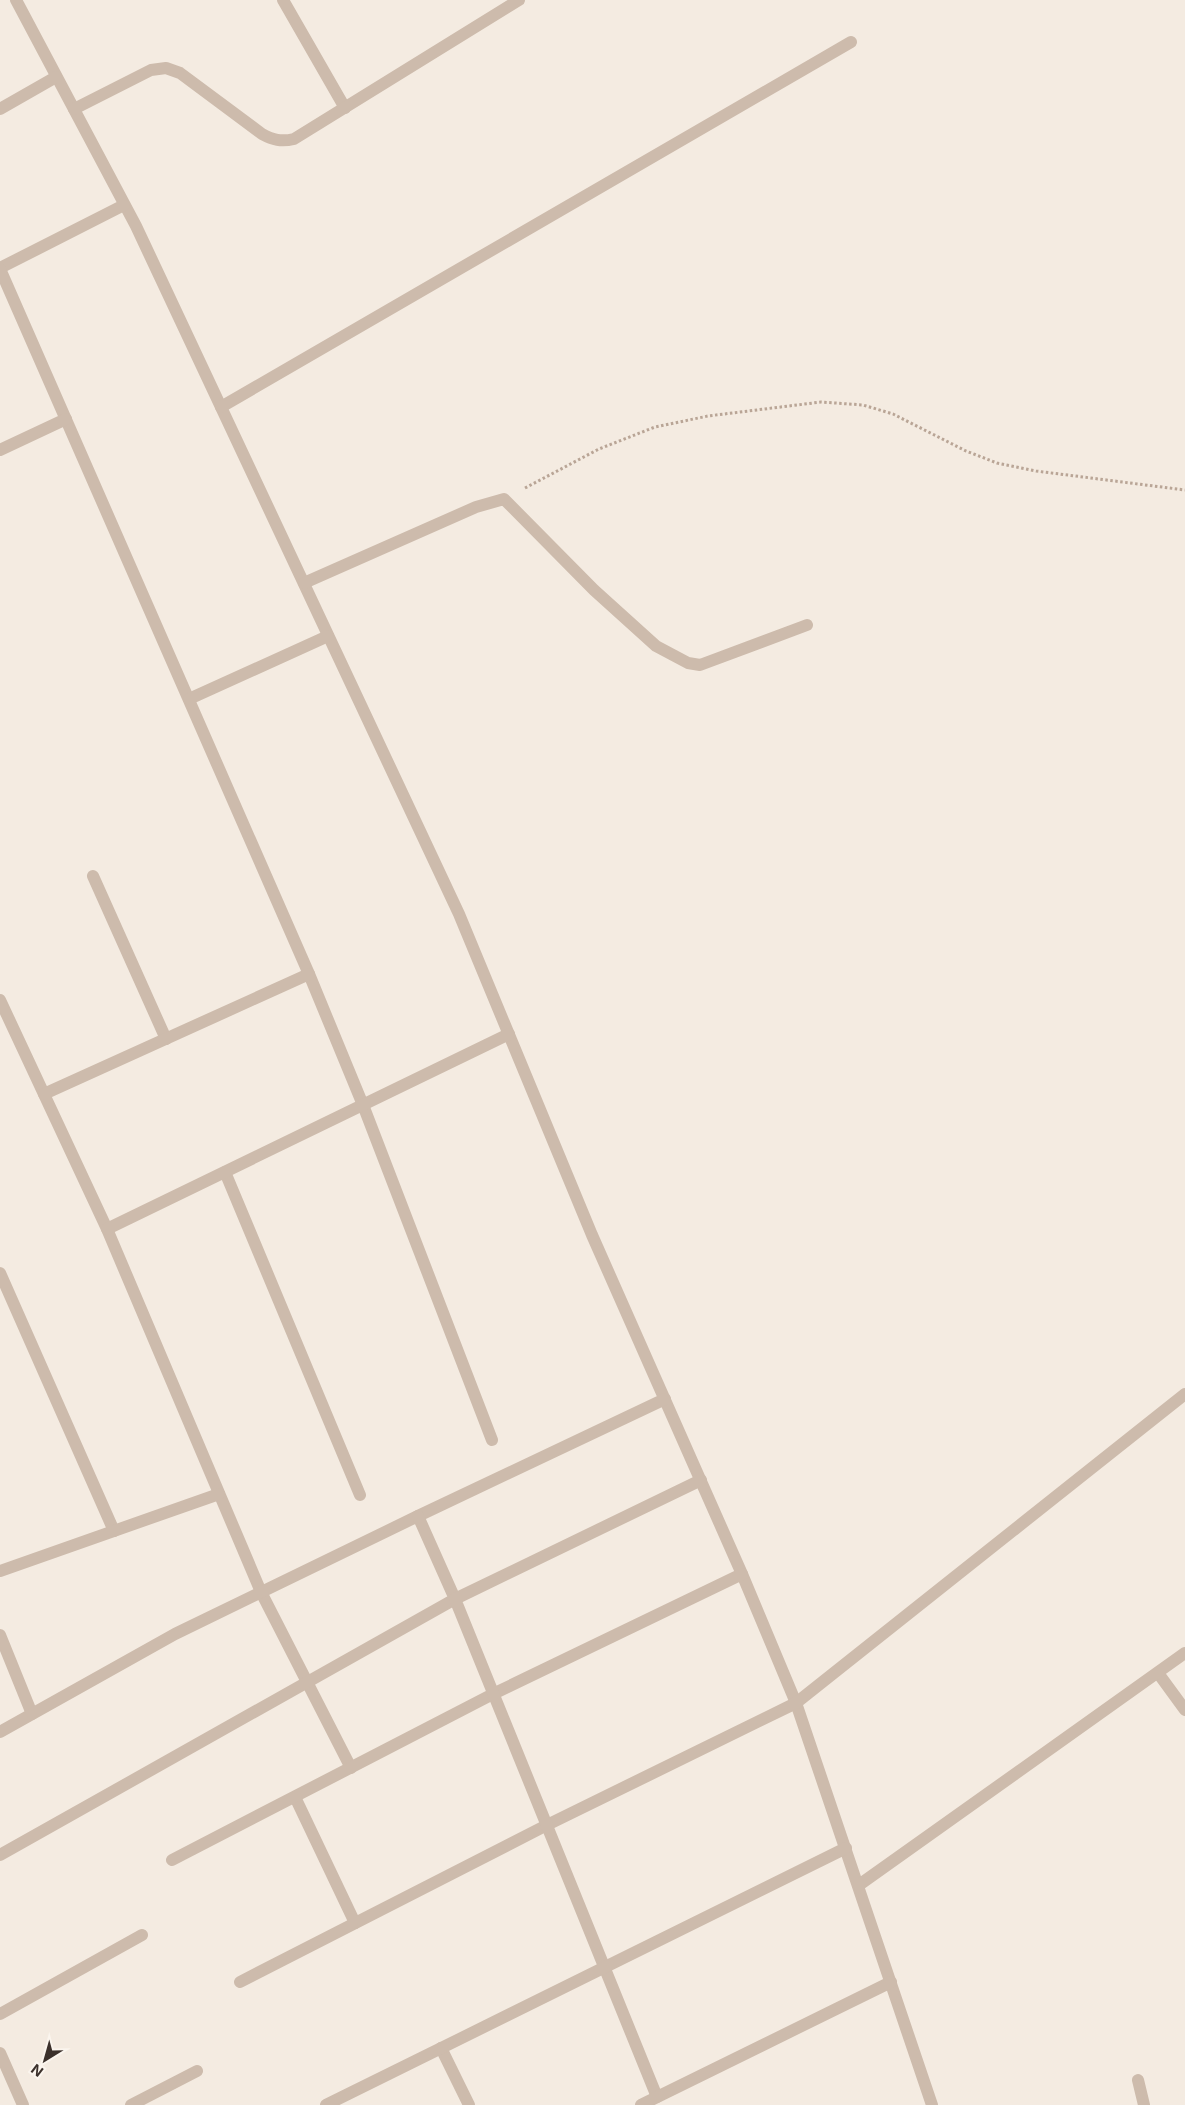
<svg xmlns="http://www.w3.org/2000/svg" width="1185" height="2105" font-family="Inter,sans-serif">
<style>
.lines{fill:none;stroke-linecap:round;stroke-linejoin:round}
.path{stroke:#b9a596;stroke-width:3;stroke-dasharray:2.5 2.5;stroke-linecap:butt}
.minor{stroke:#cdbbac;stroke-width:12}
</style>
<rect width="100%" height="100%" fill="#f4ebe1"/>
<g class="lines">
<!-- path -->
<polyline class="path" points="525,488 599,449 655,427 708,416 821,402 863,405 893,414 966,451 997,463 1036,471 1185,490"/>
<!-- minor -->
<g class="minor">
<polyline points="16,0 136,226 459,914 592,1235 742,1574 796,1703 932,2105"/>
<polyline points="283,0 345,108"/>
<polyline points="0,109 56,77"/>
<path d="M74,109L151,70L166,68L180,73L262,134C273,140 281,142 294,139L519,0"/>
<polyline points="0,268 124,205"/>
<polyline points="0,269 309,974 363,1105 492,1440"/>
<polyline points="221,407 851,42"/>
<polyline points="0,450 66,419"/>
<polyline points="304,583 476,507 504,499 594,590 656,646 688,663 700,665 807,625"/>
<polyline points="189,699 328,636"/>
<polyline points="93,876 166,1039"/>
<polyline points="0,1000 107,1229 261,1592 351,1768"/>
<polyline points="44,1094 309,974"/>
<polyline points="225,1172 360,1495"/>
<polyline points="107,1229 509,1034"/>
<polyline points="0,1273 114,1531"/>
<polyline points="0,1571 219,1494"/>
<polyline points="0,1635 32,1714"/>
<polyline points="1158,1673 1185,1710"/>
<polyline points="0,1732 175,1634 418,1516 665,1399"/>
<polyline points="295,1797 355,1923"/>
<polyline points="0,1855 455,1599 418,1516"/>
<polyline points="172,1860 493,1694 742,1574"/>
<polyline points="859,1885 1185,1653"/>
<polyline points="240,1982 547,1825 796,1703 1185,1394"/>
<polyline points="0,2014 142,1935"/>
<polyline points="441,2048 469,2105"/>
<polyline points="0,2053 23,2105"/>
<polyline points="1138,2080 1144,2105"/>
<polyline points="657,2097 455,1599 701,1480"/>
<polyline points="131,2105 197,2071"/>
<polyline points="326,2105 846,1848"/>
<polyline points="641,2105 891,1982"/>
</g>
</g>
<!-- north arrow -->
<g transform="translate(45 2060) rotate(217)" stroke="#fbf5ee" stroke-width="4" paint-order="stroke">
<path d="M0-4L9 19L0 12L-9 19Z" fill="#3b302b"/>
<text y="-8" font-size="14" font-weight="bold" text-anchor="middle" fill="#3b302b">N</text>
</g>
</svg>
